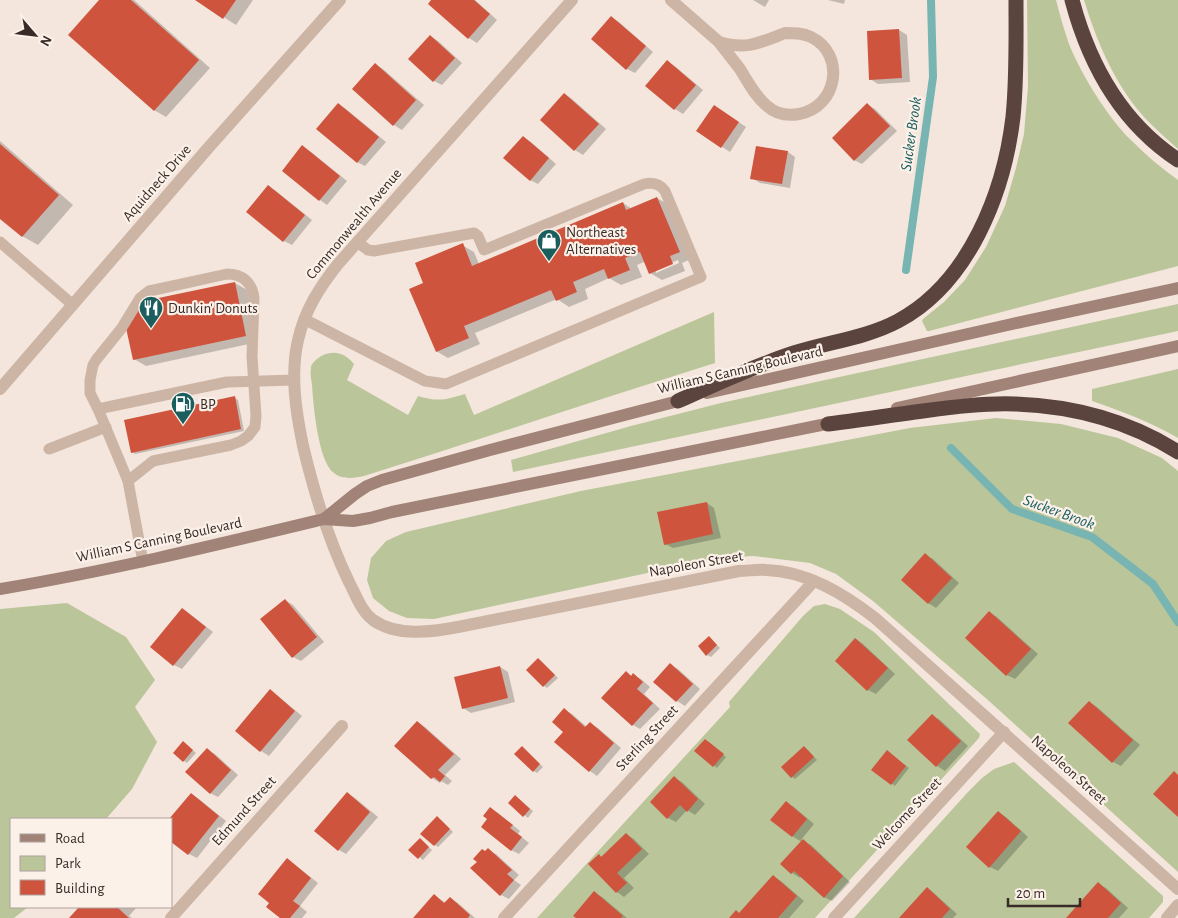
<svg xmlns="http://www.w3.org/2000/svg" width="1178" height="918" font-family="'Alegreya Sans',sans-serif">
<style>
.green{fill:#bac59a}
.shadow{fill:#0003;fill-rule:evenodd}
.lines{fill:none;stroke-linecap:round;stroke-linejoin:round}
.stream{stroke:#78b4b1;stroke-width:8}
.building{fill:#cf543e}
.lane{stroke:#cdb5a6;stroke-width:11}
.street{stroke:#cdb5a6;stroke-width:12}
.secondary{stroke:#a18378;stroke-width:12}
.highway{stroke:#5b443e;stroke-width:15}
.labels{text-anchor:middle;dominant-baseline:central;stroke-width:4.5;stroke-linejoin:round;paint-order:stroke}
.street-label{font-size:15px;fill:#392c28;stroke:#fbf1e9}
.poi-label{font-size:15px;fill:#392c28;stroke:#fbf1e9;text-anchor:start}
.water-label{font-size:16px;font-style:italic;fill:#1a5e5d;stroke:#fbf1e9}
</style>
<rect width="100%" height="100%" fill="#f4e6dc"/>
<!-- green -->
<g class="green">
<path d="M1027,0H1056C1060,15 1064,30 1069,44C1081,74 1108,118 1131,140C1146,155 1161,168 1178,180V266L929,331H927L922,321L923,319L944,302L965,280L986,247L1005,206L1016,168L1024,134L1028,86Z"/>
<path d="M1084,0H1178V149C1166,138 1154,128 1144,117C1114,83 1097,42 1084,0Z"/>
<polygon points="1178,304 1178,331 513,472 511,460 631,426 721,403 816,382"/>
<path d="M714,312L715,363C597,400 481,439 364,476C354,478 342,480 334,473C318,462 313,403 312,384C311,379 310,373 311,368C311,364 314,362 317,359C329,349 344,351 354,364L347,380L408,415L418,396C439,402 445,400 465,394L474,415Z"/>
<path d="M1178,369V438C1151,422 1121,411 1092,401V389Z"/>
<polygon points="996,418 1061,424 1118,438 1162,458 1178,471 1178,872 989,701 873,601 836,574 810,563 753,556 717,558 434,619 407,618 389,611 373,598 367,580 371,558 386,541 406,532 581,491 910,428"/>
<polygon points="67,603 126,637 155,680 135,707 157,742 132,789 106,819 11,819 11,907 28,907 14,918 0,918 0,609"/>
<polygon points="825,604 840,609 874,632 980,734 979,738 815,918 537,918 730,707 729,702 803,616 814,606"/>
<polygon points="1014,762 1163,896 1163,902 1149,918 854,918 968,792 982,778 994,769"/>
</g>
<!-- shadow -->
<g class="shadow">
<polygon points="100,0 134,0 210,68 166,117 154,110"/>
<polygon points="197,0 253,0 236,25"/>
<polygon points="433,0 475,0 497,20 477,43 469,38 430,4"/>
<polygon points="753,0 769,0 765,7"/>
<polygon points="828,0 845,0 844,4"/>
<polygon points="612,18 619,22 653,52 635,73 627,69"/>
<polygon points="899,30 907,35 910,82 878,84 870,79"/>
<polygon points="430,36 438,41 462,63 442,85 434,81"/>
<polygon points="668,62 676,67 703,90 683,114 675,109 647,86"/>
<polygon points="376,65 383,69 424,105 402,130 394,125 354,89"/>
<polygon points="565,94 572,99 606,129 583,155 575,150 542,120"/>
<polygon points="338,104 346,109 386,142 365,166 357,162"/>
<polygon points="868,105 875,109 897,131 862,164 854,160"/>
<polygon points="722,111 746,127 730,152 697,131"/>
<polygon points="523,137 531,142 556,164 538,184 530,180"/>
<polygon points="0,141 73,205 38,245 22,236 0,217"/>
<polygon points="303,147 311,152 347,181 327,205 320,200"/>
<polygon points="788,152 795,157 790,188 760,183 752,178"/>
<polygon points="268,186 276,191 312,220 292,245 284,241"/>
<path d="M657,198L669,205L691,259L682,263L685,271L662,280L650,273L644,262L637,265L642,277L621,285L609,278L585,289L588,299L569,307L557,299L475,333L480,344L448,358L436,351L425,284L462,245L474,252L479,264L623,203L632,209ZM678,260L679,263L656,273V270Z"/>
<polygon points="235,283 247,290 258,342 146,366 134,359"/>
<polygon points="235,398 238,400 244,431 135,454 132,452"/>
<polygon points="707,503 714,508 721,538 673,548 665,544"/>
<polygon points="925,555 933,559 959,583 936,608 928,603"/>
<polygon points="285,600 293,605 324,642 301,661 293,657"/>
<polygon points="183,609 190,614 213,632 182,669 174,665"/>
<polygon points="990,613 997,617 1038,654 1015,679 1007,675"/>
<polygon points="709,638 712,640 720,648 711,657 707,655"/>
<polygon points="856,639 863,644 895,674 876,694 868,690"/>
<polygon points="538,659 541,661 558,678 547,688 544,686 527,670"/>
<polygon points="670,665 678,669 700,689 685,706 677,701 655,682"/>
<polygon points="500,667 508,672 515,702 471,713 463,708"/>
<polygon points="626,672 632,676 633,675 641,679 650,687 644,694 660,709 640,729 633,725"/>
<polygon points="270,691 278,696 302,716 269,756 261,751 237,731"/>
<polygon points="1089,702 1097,707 1140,745 1121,766 1113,762"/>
<polygon points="565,710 572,714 587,727 590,724 598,728 621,748 597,776 590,771 556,742 565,732"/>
<polygon points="933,716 940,720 968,746 945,771 937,766 909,740"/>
<polygon points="418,722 425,727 461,759 445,775 452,781 448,785 441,781 440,783 432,778"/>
<polygon points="709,742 726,757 717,768 696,751"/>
<polygon points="187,745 196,753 187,763 184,761"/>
<polygon points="805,748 808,750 817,760 795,779 792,777"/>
<polygon points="207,750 215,754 238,775 218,797 210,793"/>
<polygon points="525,750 543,767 537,773 534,771"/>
<polygon points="891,754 909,768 895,786 873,769"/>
<polygon points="674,778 682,782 705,804 695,815 687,810 676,822 668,818 651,802"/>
<polygon points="347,793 355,798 378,817 346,854 339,850"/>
<polygon points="191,794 199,799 226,821 197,858 189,854 171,819"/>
<polygon points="519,799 533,811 528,818 510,803"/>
<polygon points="786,803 794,807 814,824 801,840 811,845 850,882 832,901 824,897 801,876 800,878 792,873 782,864 802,842 792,836"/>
<polygon points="490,809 498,813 520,831 518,834 529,843 519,854 511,850 489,819"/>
<polygon points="998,812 1006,817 1028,837 998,871 990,867"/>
<polygon points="441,820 453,832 438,847 435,845"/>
<polygon points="626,834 634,839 649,854 624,878 634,888 624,897 617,892 589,864 599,855 602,857"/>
<polygon points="423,842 432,850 423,860 410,850"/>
<polygon points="488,850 496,854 519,875 514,880 521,885 509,899 501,895 486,852"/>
<polygon points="287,860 295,865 318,883 300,906 307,912 302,918 282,918"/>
<polygon points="774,877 781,881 804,901 789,918 730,918 740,914"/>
<polygon points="1098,884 1106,888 1128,908 1119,918 1068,918"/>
<polygon points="928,889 935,894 957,914 953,918 901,918"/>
<polygon points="594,893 602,897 627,918 578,918"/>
<polygon points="435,896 446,903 450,898 458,903 475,918 414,918"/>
<polygon points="81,907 137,907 129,916 132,918 71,918"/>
</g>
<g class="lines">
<!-- stream -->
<g class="stream">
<polyline points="906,270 933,77 931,0"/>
<polyline points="951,448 1012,509 1092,537 1153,584 1178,622"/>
</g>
</g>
<!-- building -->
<g class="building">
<polygon points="99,0 131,0 199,60 154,111 68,35"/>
<polygon points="195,0 236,0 223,19"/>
<polygon points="431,0 474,0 490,14 468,39 428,4"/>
<polygon points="611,16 646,46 626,70 591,39"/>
<polygon points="899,29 902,78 869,80 867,31"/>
<polygon points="430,35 455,58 433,82 408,59"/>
<polygon points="667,60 696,85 674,110 645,86"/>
<polygon points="375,63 416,100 393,126 352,89"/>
<polygon points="564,93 599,124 574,151 540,120"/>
<polygon points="338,103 379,137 357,163 316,129"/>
<polygon points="867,103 890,126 854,161 832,138"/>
<polygon points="714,105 739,122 721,148 696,131"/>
<polygon points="523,136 549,158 530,181 503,158"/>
<polygon points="0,144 59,195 22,237 0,219"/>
<polygon points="302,145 340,176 319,201 282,171"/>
<polygon points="756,146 788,151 782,184 750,179"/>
<polygon points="268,185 305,215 283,242 246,212"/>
<polygon points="657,197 680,252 670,256 673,264 649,274 640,252 625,258 630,270 608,279 604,269 573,282 577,292 556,301 551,290 464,326 469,338 436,352 409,289 423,283 415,263 463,243 472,266 623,202 626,210"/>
<polygon points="235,282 246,336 133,360 126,328 144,301"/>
<polygon points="235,396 241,429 131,453 124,420"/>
<polygon points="707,502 713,534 664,545 657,512"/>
<polygon points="925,553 952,578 928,604 901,580"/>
<polygon points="285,599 317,637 292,658 260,619"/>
<polygon points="182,608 206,627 173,666 150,647"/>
<polygon points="989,611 1031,649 1006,676 965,638"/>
<polygon points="709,636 717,645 706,656 698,646"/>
<polygon points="855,638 888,668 867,691 835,661"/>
<polygon points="538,658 555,675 543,687 526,670"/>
<polygon points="670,663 693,684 676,702 653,682"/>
<polygon points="500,666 508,698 462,709 454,677"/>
<polygon points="626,671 631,676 633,673 643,682 637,689 653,703 632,726 601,698"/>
<polygon points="270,689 295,711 260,752 235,731"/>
<polygon points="1089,701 1133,740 1112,763 1068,723"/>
<polygon points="564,708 585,727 590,722 614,743 589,772 554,742 563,732 552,722"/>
<polygon points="932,714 961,741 936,767 907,740"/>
<polygon points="417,721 454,754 438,770 445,776 440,782 434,777 431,779 394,746"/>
<polygon points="705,739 724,754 713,767 694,751"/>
<polygon points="183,741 193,750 183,762 173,753"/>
<polygon points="522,746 540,764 533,772 514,754"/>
<polygon points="804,746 814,757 791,778 781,767"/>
<polygon points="207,748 231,770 210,794 185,772"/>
<polygon points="887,750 906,766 891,785 871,770"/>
<polygon points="1174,771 1178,775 1178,817 1153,794"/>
<polygon points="674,776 698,799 687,812 680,805 667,819 650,802"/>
<polygon points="347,792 370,812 338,851 314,831"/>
<polygon points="191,793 219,816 188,855 171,842 171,819 169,819"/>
<polygon points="515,795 530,809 523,817 508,803"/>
<polygon points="786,801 807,819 792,837 770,820"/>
<polygon points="490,807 513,825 510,828 522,837 511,851 481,827 487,819 483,816"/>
<polygon points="998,811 1021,831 989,868 966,847"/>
<polygon points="437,816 450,829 434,846 420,834"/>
<polygon points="626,833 642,849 617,873 627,883 616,893 588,864 599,854 601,857"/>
<polygon points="420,838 429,847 418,859 408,850"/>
<polygon points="803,839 843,876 824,898 794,871 791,874 780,864"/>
<polygon points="488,848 512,870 507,874 514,880 500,896 470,868 477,862 473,859 482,849 485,851"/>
<polygon points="287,858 311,878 293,901 300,906 290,918 280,918 266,907 269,903 258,894"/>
<polygon points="773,875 797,896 778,918 729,918 736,910 739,913"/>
<polygon points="1098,882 1121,903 1108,918 1066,918"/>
<polygon points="927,887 950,909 942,918 899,918"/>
<polygon points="594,891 623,916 621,918 576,918 573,916"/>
<polygon points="434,894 444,903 450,897 470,915 468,918 413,918"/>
<polygon points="79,907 119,907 118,908 129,918 69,918"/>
</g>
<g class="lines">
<!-- lane -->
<g class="lane">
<polyline points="0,242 73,305"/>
<path d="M304,319L425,381L446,384L701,277L665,191C660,184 653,182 644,184L484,250L478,236L474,233L374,251L368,250L357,242"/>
<path d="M98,409L90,393V380L93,365L96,360L121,329L140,298L149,291L154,290L227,274C242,274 252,282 254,298L252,356L256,416L255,427L248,436L241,441L231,445L153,461L128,481"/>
<polyline points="49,449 106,427"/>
<polyline points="143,562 128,481 98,409 227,382 294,380"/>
</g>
<!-- street -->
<g class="street">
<path d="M572,0L338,264C319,288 305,310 298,340C290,375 296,412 303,446C314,492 328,539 349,582C356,595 361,611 373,620C397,637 432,632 458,627L739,571C748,571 757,569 766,570C807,571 844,594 875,618L1178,889"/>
<polyline points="671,0 719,42"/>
<path d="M785,33C794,33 803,33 811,37C846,54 838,107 799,114C788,116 776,114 767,106C755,96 748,82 740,69C733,60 726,51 719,42C747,50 759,43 785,33Z"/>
<polyline points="0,389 209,147 340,0"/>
<polyline points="171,918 342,726"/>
<polyline points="504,918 814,581"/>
<polyline points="834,918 1004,732"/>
<polyline points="1167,918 1178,905"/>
</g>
<!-- secondary -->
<g class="secondary">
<polyline points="707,393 1012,324 1178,288"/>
<polyline points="897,408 1178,346"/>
<polyline points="324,519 355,494 367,486 382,480 490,450 686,399"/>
<path d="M0,589C109,571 216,545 324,519L353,521L370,518L392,512L836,422"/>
</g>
<!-- highway -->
<g class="highway">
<path d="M1072,0C1089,64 1122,123 1178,160"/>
<path d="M678,401C716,384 754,366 794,353C828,342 866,338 898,321C969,283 1004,193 1013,117C1017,78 1016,39 1016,0"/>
<path d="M828,424C860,420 892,415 923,411C953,407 984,403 1015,404C1072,406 1129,421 1178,452"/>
</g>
</g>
<!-- icons -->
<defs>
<symbol id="shop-pin" viewBox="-11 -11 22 30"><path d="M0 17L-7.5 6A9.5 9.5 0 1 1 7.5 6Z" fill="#1a5e5d" stroke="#fbf1e9"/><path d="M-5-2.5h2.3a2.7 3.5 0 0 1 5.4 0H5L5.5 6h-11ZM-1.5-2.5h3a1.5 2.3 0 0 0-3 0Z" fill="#fff"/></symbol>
<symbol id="restaurant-pin" viewBox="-11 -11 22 30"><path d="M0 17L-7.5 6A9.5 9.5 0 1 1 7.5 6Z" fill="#1a5e5d" stroke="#fbf1e9"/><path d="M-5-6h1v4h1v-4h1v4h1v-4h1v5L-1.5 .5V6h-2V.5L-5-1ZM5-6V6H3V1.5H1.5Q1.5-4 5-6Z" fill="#fff"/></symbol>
<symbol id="fuel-pin" viewBox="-11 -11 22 30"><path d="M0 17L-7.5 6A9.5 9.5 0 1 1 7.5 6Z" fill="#1a5e5d" stroke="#fbf1e9"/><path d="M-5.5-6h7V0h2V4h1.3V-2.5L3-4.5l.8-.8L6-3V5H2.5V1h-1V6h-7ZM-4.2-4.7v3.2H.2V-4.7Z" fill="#fff"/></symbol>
</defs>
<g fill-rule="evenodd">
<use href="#shop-pin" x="535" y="227" width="28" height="38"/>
<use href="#restaurant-pin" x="137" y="294" width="28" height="38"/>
<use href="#fuel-pin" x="169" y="390" width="28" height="38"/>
</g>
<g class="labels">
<!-- street labels -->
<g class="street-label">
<text transform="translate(157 183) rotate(-49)">Aquidneck Drive</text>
<text transform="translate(354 224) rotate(-50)">Commonwealth Avenue</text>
<text transform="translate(740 370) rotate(-13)">William S Canning Boulevard</text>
<text transform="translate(159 540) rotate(-12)">William S Canning Boulevard</text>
<text transform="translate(696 564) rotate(-10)">Napoleon Street</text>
<text transform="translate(647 738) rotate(-47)">Sterling Street</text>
<text transform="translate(1069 770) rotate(42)">Napoleon Street</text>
<text transform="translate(244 811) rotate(-48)">Edmund Street</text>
<text transform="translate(907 814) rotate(-47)">Welcome Street</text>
</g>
<!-- poi labels -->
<g class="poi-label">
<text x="566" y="232">Northeast<tspan x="566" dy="17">Alternatives</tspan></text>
<text x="168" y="308">Dunkin' Donuts</text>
<text x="200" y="404">BP</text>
</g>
<!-- water labels -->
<g class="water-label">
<text transform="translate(911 134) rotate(-82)">Sucker Brook</text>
<text transform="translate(1059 512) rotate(20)">Sucker Brook</text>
</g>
</g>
<!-- legend -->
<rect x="10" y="818" width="162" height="90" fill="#fbf1e9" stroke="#ada29c"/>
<rect x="20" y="834" width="25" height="8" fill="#a18378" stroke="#ada29c"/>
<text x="55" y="843" font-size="15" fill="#392c28">Road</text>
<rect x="20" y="856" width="25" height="15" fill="#bac59a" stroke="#ada29c"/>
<text x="55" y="868" font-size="15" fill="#392c28">Park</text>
<rect x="20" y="880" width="25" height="15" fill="#cf543e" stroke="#ada29c"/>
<text x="55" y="893" font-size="15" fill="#392c28">Building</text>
<!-- north arrow -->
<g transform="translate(35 35) rotate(118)" stroke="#fbf1e9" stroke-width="4" paint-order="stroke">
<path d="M0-4L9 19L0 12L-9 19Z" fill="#392c28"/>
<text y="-8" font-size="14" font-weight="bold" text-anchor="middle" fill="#392c28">N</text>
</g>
<!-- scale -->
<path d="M1008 898v8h72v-8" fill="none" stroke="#392c28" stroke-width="2.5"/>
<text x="1016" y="898" font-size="15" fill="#392c28" stroke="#fbf1e9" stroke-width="4" paint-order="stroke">20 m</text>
</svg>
